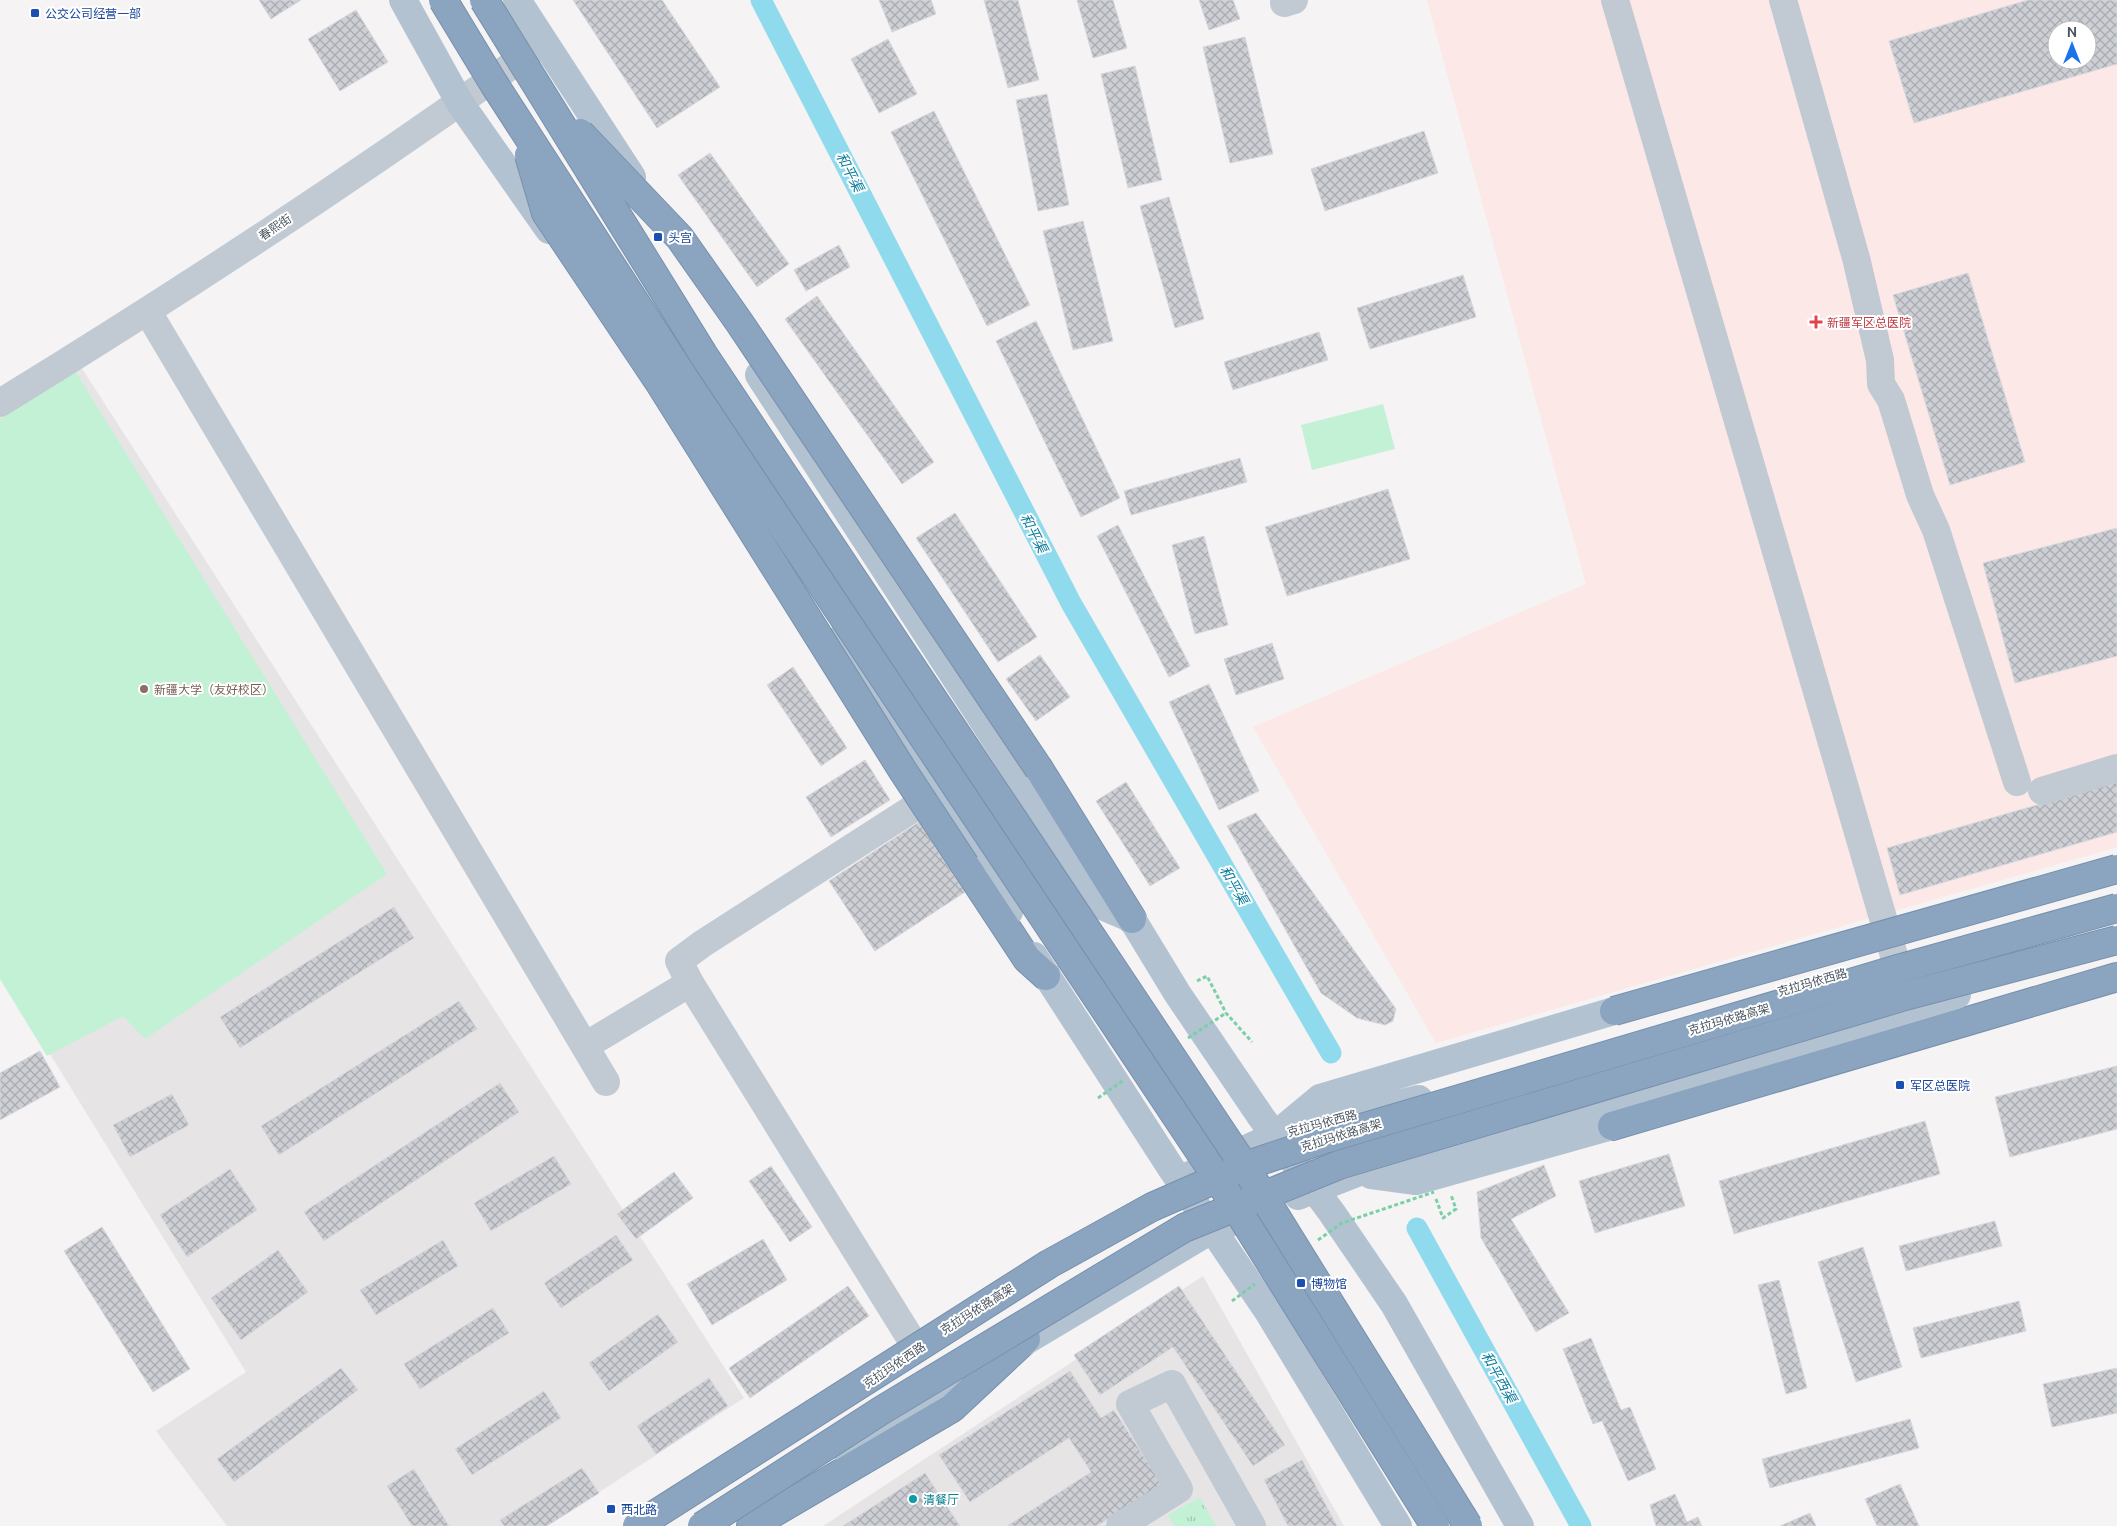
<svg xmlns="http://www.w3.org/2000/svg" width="2117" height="1526" font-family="Ubuntu,'Noto Sans SC',sans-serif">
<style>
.education{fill:#e6e4e5}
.medical{fill:#fce8e6;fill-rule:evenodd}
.grass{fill:#c3f1d5}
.park{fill:url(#park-tufts)}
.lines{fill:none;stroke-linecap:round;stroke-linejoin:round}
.canal{stroke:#90daee;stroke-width:21}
.building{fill:url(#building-cross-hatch);stroke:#d7d9de;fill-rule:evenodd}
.highway-casing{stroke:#7690ad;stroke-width:30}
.path{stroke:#7ad0a6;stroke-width:3;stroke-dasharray:4 2.5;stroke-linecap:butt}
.minor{stroke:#c1cad2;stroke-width:28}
.major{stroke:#b3c2d1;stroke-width:28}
.highway{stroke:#8ba5c1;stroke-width:28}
.highway-bridge-casing{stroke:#7690ad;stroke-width:30;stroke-linecap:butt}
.path-bridge{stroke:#7ad0a6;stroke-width:3;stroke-dasharray:4 2.5;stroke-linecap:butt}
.highway-bridge{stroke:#8ba5c1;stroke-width:28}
.transit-dot{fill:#1a4fb4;stroke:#fff;stroke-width:2}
.health-dot{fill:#e0444e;stroke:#fff;stroke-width:2}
.education-dot{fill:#8d6e63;stroke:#fff;stroke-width:2}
.culture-dot{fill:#0f9aa8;stroke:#fff;stroke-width:2}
.labels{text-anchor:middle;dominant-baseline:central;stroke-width:4;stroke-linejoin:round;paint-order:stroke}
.transit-label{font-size:12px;fill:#164399;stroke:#fff;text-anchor:start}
.street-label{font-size:12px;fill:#4a5661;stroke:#fff}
.health-label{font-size:12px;fill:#be3a42;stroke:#fff;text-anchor:start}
.education-label{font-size:12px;fill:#785e54;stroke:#fff;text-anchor:start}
.culture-label{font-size:12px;fill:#0d838f;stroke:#fff;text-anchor:start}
.water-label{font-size:14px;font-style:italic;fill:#0c7c9b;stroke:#fff}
</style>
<defs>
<pattern id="park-tufts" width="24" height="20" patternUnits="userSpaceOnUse" patternTransform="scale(1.25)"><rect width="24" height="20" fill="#c3f1d5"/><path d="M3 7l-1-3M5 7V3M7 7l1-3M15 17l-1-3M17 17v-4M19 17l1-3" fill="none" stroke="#a0c6b0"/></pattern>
<pattern id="building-cross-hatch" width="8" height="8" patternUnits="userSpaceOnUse" patternTransform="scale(1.25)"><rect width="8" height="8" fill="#cdcfd5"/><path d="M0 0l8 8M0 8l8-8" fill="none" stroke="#a8abb0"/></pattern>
</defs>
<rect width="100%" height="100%" fill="#f5f3f3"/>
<!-- education -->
<g class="education">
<polygon points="74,356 744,1398 547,1526 227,1526 156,1431 246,1372 0,973 0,404"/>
<polygon points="1203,1276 1344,1526 823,1526"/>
</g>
<!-- medical -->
<path class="medical" d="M1427,0H2117V847L1436,1043L1253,727L1586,584ZM2057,30H2087V60H2057Z"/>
<!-- grass -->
<g class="grass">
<polygon points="75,371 387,874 145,1039 123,1016 47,1056 0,979 0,419"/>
<polygon points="1383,404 1395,449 1312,470 1301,425"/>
</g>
<!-- park -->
<polygon class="park" points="1200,1497 1216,1526 1174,1526 1168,1515"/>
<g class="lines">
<!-- canal -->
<g class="canal">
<polyline points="761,0 1071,603 1331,1053"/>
<polyline points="1417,1228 1581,1526"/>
</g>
</g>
<!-- building -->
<g class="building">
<polygon points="259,0 301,0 271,19"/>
<polygon points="573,0 662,0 720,87 657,128"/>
<polygon points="879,0 931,0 936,14 892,32"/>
<polygon points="984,0 1018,0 1039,80 1008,88"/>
<polygon points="1077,0 1113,0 1127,48 1093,58"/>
<polygon points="1199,0 1233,0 1240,19 1209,30"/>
<path d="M2028,0H2117V64L1914,123L1889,41ZM2057,30H2087V60H2057Z"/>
<polygon points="356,10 388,62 340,91 308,39"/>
<polygon points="1245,37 1273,154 1230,163 1203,47"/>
<polygon points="888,39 917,94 879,113 851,59"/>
<polygon points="1135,66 1162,180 1128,188 1101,74"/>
<polygon points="1047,94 1069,205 1038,211 1016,100"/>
<polygon points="934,111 1030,305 987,326 891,132"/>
<polygon points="1424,131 1438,173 1325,211 1311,169"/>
<polygon points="710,153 789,264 757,287 678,175"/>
<polygon points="1169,197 1204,319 1175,328 1140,206"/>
<polygon points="1083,221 1113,341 1073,350 1043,231"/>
<polygon points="839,245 850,267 806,291 794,270"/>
<polygon points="1968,273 2025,462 1950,485 1893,295"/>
<polygon points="1463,275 1476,317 1370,349 1357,308"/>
<polygon points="817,296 934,462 902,484 785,319"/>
<polygon points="1036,321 1120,498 1081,517 996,341"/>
<polygon points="1319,332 1328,360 1233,390 1224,362"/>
<polygon points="1240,458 1247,482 1131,515 1124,491"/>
<polygon points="1388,489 1410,559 1287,596 1265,527"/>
<polygon points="955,513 1037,637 998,662 916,538"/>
<polygon points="1118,525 1190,666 1169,677 1097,536"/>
<polygon points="2117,528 2117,656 2015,683 1983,563"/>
<polygon points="1204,536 1228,625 1195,634 1172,545"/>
<polygon points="1272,643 1284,679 1236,695 1224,659"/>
<polygon points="1040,655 1070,697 1036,721 1006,679"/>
<polygon points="793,667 847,748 821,766 767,685"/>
<polygon points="1209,684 1259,791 1219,810 1169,702"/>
<polygon points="865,760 890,800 831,837 806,797"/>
<polygon points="1126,782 1180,868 1150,886 1096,801"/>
<polygon points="2117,782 2117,832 1900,895 1887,848"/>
<polygon points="1256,813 1396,1009 1393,1021 1385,1025 1357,1018 1321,993 1227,826"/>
<polygon points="919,822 965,892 875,951 829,881"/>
<polygon points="394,907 414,938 240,1048 220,1017"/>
<polygon points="459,1001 477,1029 279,1155 261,1126"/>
<polygon points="40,1051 60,1087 0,1120 0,1073"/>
<polygon points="2117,1066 2117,1129 2010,1157 1995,1097"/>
<polygon points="500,1083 519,1112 324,1241 304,1212"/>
<polygon points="172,1094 189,1125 130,1157 113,1125"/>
<polygon points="1925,1121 1940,1174 1734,1234 1719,1181"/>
<polygon points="1669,1154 1685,1206 1595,1233 1579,1181"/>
<polygon points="554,1156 571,1184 491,1231 474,1203"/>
<polygon points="1544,1165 1556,1196 1511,1219 1569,1313 1536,1332 1481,1238 1477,1192"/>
<polygon points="771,1166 812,1227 790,1242 749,1181"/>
<polygon points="230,1169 257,1210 187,1257 160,1215"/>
<polygon points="674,1172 693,1198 636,1239 617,1214"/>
<polygon points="1995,1221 2002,1246 1906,1271 1899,1246"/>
<polygon points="102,1227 190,1369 153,1392 64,1251"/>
<polygon points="616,1235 633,1260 561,1308 544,1283"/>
<polygon points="763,1239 787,1280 712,1325 687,1284"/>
<polygon points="443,1240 458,1266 376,1315 360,1290"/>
<polygon points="1863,1247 1902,1367 1856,1382 1818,1262"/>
<polygon points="278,1250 308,1292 241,1340 211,1298"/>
<polygon points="1779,1280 1807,1388 1786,1394 1758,1285"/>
<polygon points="848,1286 869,1316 750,1398 729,1368"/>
<polygon points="1179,1286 1285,1445 1253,1466 1173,1347 1100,1395 1074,1355"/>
<polygon points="2019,1301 2026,1331 1921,1358 1913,1328"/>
<polygon points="493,1308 509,1333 420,1389 404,1364"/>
<polygon points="658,1314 678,1342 609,1391 589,1363"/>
<polygon points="1591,1338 1621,1410 1630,1407 1656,1469 1628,1481 1602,1421 1593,1424 1563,1349"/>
<polygon points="341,1368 358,1390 234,1482 217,1459"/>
<polygon points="2117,1368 2117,1413 2052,1427 2043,1384"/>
<polygon points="1070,1371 1101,1418 1114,1410 1162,1485 1097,1526 1007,1526 1091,1472 1069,1438 970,1502 939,1455"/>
<polygon points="709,1378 728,1406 656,1454 637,1426"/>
<polygon points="544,1391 561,1418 472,1475 455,1449"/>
<polygon points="1910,1419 1919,1448 1770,1488 1762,1459"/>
<polygon points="1302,1460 1337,1526 1288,1526 1264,1480"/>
<polygon points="582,1468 599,1493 547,1526 504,1526 500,1520"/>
<polygon points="414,1469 449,1526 412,1526 387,1486"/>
<polygon points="925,1473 960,1526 843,1526"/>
<polygon points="1900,1484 1919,1526 1877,1526 1865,1499"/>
<polygon points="1675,1494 1687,1522 1698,1517 1702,1526 1656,1526 1650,1505"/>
<polygon points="1810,1513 1816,1526 1780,1526"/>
</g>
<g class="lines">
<defs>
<g id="highway">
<polyline points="1039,769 1132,919"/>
<polyline points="965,865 1027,959 1046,976"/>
<polyline points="1612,1126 2117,977"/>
<polyline points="751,1526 952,1408 1026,1339"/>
</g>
</defs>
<!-- highway casing -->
<use href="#highway" class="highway-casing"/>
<!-- path -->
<g class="path">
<polyline points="1197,981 1207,976 1226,1013 1252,1042"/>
<polyline points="1436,1199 1443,1218 1456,1209 1451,1195"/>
</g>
<!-- minor -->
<g class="minor">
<polyline points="1615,0 1895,959 1906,992"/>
<polyline points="1783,0 1856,258 1880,360 1881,384 1891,400 1920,495 1936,530 2017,782"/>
<polyline points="1284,3 1294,0"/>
<polyline points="148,312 606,1082"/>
<path d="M0,403C184,290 365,171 540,45"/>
<polyline points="2042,791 2117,768"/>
<polyline points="690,983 917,1349"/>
<polyline points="585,1046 690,983 679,961 702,944 940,791"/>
<polyline points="1120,1526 1179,1489 1130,1404 1172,1384 1252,1526"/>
</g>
<!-- major -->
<g class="major">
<polyline points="403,0 460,103 549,230"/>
<polyline points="517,0 632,177"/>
<polyline points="759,375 1104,907 1132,919 1177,993 1261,1117 1332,1213 1394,1304 1520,1526"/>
<polyline points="836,641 940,791 1009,912"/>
<polyline points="1034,956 1171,1168 1269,1313 1398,1526"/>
<polyline points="1284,1128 1320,1098 1614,1011"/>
<polyline points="1371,1175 1416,1181 1612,1126"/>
<polyline points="1188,1176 1274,1136 1302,1126 1419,1099"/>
<polyline points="1298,1196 1357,1173 1414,1159 1957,995"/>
<polyline points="845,1449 1213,1229 1230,1223"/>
</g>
<!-- highway -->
<use href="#highway" class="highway"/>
<defs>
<g id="highway-bridge">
<polyline points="443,0 494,84 686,381 1220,1182 1435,1526"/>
<polyline points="484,0 703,354 1247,1170 1468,1526"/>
<polyline points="580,133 680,238 739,322 1039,769"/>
<polyline points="529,155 546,213 661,385 903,771 965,865"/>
<polyline points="1614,1011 2117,869"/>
<polyline points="637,1526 1049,1264 1152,1207 1248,1165 1328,1138 1898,969 2117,908"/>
<polyline points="702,1526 882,1410 1184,1228 1339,1165 1905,996 2117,940"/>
</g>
</defs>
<!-- highway-bridge casing -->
<use href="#highway-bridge" class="highway-bridge-casing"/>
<!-- path-bridge -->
<g class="path-bridge">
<polyline points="1188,1038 1226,1013"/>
<polyline points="1098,1098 1124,1080"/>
<polyline points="1318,1240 1342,1223 1434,1192"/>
<polyline points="1232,1301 1255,1284"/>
</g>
<!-- highway-bridge -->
<use href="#highway-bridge" class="highway-bridge"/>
</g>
<!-- markers -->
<g class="transit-dot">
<rect x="30" y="8" width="10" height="10" rx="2.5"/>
<rect x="653" y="232" width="10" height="10" rx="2.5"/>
<rect x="1895" y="1080" width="10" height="10" rx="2.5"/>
<rect x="1296" y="1278" width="10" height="10" rx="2.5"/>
<rect x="606" y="1504" width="10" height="10" rx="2.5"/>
</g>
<path class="health-dot" d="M1813.5 314.5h5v5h5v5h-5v5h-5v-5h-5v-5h5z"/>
<circle class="education-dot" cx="144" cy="689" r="5"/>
<circle class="culture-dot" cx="913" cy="1499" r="5"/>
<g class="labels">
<!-- transit labels -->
<g class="transit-label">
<text x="45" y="13">公交公司经营一部</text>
<text x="668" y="237">头宫</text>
<text x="1910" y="1085">军区总医院</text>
<text x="1311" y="1283">博物馆</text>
<text x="621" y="1509">西北路</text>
</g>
<!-- street labels -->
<g class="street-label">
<text transform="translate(275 227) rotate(-34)">春熙街</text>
<text transform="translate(1812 982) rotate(-16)">克拉玛依西路</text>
<text transform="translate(1729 1019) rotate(-16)">克拉玛依路高架</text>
<text transform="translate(1322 1123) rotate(-15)">克拉玛依西路</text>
<text transform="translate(1341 1135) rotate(-17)">克拉玛依路高架</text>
<text transform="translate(977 1309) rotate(-32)">克拉玛依路高架</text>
<text transform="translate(894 1365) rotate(-34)">克拉玛依西路</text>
</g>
<!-- health labels -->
<g class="health-label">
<text x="1827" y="322">新疆军区总医院</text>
</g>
<!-- education labels -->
<g class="education-label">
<text x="154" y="689">新疆大学（友好校区）</text>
</g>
<!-- culture labels -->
<g class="culture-label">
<text x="923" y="1499">清餐厅</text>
</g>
<!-- water labels -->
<g class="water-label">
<text transform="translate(850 172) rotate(63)">和平渠</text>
<text transform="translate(1034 533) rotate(63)">和平渠</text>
<text transform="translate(1234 885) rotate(60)">和平渠</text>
<text transform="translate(1499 1377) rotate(61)">和平西渠</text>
</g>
</g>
<!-- north arrow -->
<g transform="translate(2072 45)"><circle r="24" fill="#ffffff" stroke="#b7bbc0"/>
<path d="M0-4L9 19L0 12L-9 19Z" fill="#1a73e8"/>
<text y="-8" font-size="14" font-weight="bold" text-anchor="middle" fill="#4a5661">N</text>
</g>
</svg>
